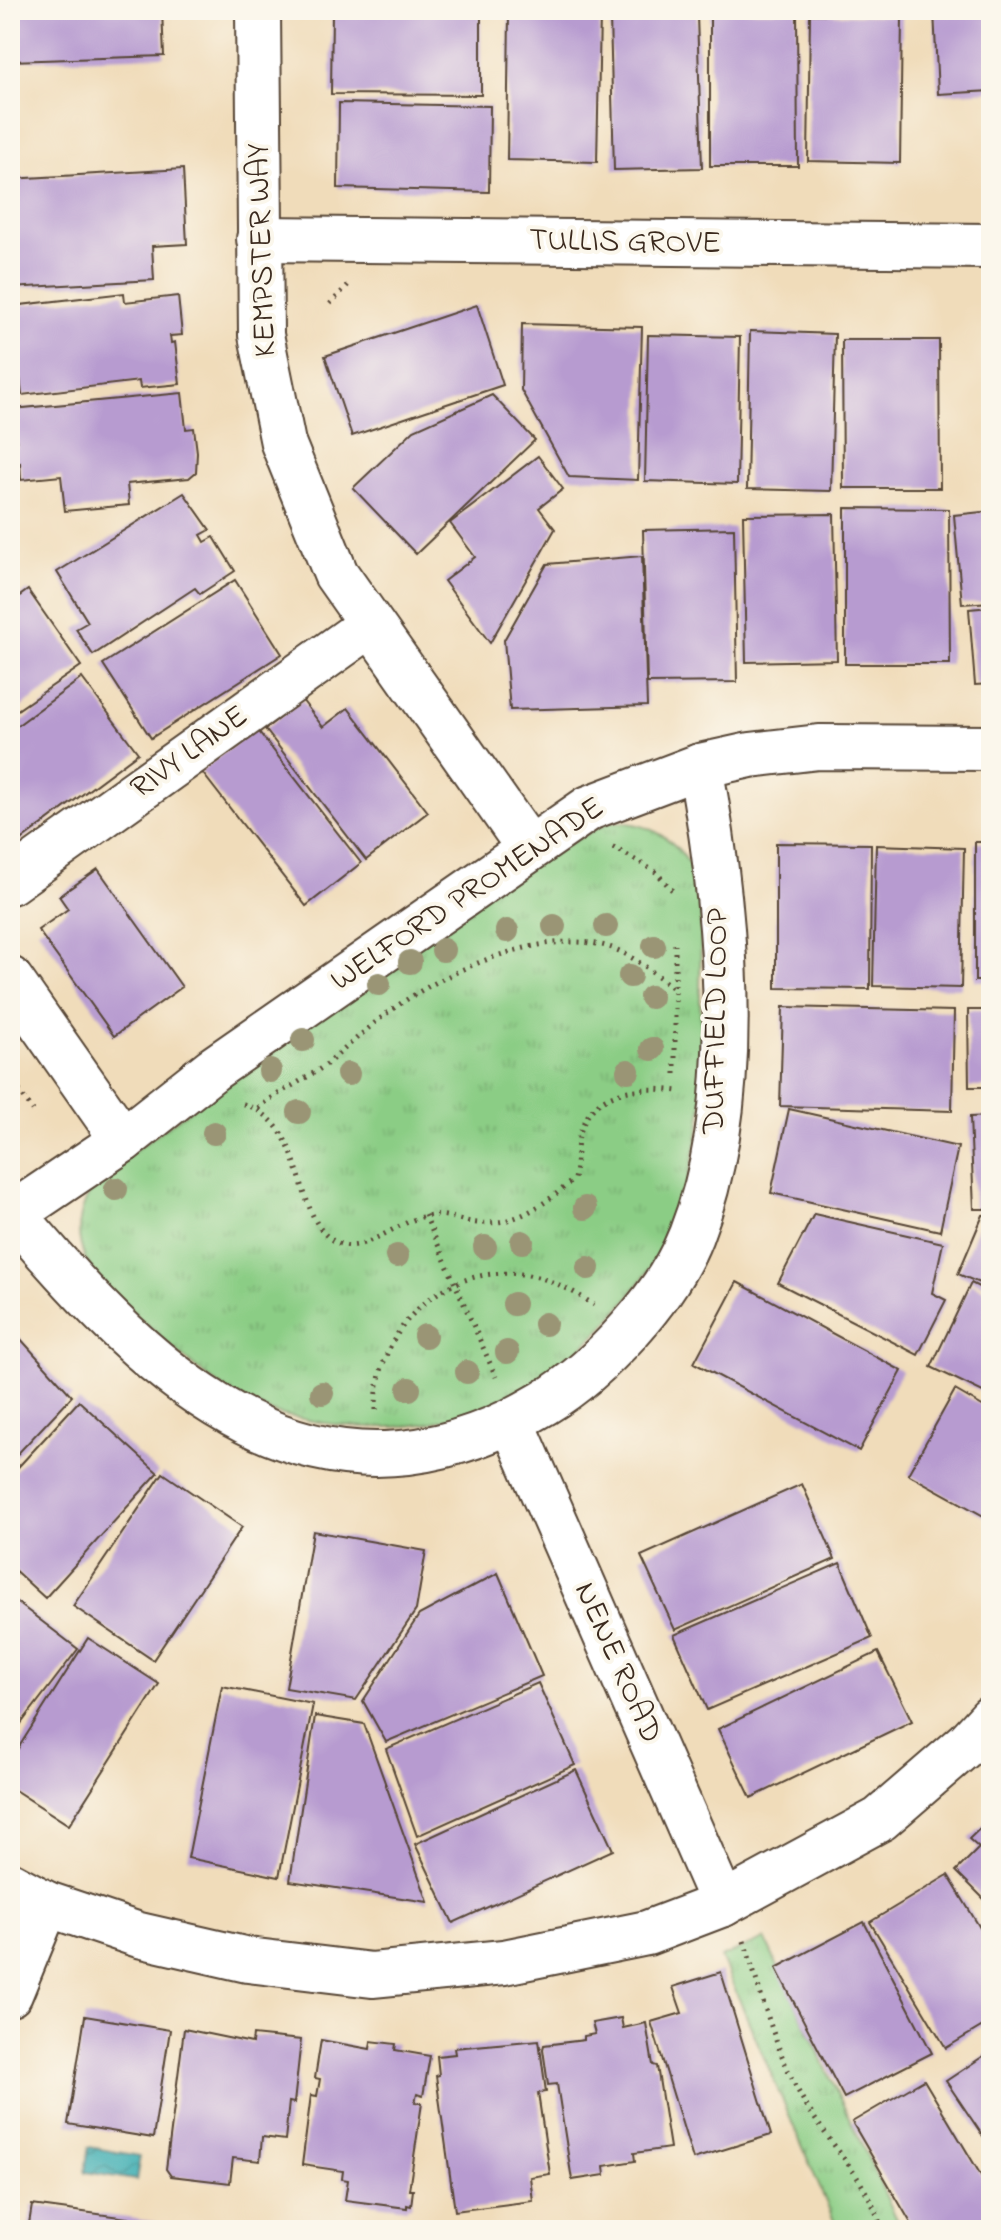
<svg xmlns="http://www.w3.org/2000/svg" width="1001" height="2240" font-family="'Indie Flower',sans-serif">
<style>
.grass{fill:url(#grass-tufts);stroke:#637c52;stroke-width:2}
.water{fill:url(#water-waves);stroke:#3a6b68;stroke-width:2}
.building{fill:#b79bd0}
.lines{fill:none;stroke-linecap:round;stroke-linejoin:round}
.street-casing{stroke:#564535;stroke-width:48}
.path{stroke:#564535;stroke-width:5;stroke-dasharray:2 6;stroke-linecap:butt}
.street{stroke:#fff;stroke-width:44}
.tree{fill:#9a9575}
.labels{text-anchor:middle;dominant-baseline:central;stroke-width:8;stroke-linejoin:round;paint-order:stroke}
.street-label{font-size:32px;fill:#3b2a1e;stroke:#fbf7ec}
</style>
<defs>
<pattern id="grass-tufts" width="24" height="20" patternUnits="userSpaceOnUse" patternTransform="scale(2)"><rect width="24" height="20" fill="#8bcd85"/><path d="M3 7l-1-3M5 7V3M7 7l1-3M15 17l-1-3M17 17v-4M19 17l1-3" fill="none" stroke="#79b072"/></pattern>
<pattern id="water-waves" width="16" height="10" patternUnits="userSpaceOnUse" patternTransform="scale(2)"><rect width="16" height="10" fill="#39acb1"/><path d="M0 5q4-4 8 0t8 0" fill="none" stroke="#318c8f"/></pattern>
</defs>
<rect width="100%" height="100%" fill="#fbf7ec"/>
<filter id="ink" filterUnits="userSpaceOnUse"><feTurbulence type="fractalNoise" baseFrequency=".0125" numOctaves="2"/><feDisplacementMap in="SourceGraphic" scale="16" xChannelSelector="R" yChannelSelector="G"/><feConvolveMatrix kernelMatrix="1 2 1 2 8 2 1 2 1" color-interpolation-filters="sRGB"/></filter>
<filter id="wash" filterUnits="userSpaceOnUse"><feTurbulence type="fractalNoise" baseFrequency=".006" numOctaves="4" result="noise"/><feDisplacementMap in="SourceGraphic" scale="32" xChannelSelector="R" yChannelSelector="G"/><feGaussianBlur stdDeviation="1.8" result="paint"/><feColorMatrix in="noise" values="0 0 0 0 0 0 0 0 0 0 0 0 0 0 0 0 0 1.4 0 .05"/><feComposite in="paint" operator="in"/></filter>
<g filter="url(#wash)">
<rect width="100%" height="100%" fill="#f0dcba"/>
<!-- grass -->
<g class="grass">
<path d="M609,822C656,821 683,844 700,886C702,925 700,963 700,1001C701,1035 705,1071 702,1104C700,1131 693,1161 686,1188C675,1232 649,1274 620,1308C538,1405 431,1445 307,1420C296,1417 283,1416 272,1412C221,1395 183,1357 144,1322C94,1279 53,1244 99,1177L502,880Z"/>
<polygon points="765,1939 902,2230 838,2230 721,1957"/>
</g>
<!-- water -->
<polygon class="water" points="89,2147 140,2156 136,2180 85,2172"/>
<g id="blocks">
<!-- building -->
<g class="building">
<polygon points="10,10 162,10 164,56 10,61"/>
<polygon points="991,10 991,91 938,94 934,11"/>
<polygon points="710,11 797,11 798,166 710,166"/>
<polygon points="332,12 481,14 481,95 331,94"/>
<polygon points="509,14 600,15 597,162 507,160"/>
<polygon points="810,14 902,16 900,163 808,161"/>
<polygon points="697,15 702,168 614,170 610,17"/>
<polygon points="339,103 490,106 489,192 338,188"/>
<polygon points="183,169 187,244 152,246 154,280 10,288 10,179"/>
<polygon points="124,293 125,302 178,296 182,335 170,336 171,343 175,342 180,384 140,388 139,381 22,395 12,306"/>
<polygon points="477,305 503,385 352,436 325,356"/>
<polygon points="522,324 642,327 638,480 569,477 521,390"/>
<polygon points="750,331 835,334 831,491 747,489"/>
<polygon points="648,335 740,337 737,484 645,481"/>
<polygon points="842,340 939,340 940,488 843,488"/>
<polygon points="182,393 186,429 194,428 197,452 196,472 189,478 127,484 129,505 65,511 61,476 21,480 20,463 13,464 12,449 17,448 13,409"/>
<polygon points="492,395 535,440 416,554 353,488 414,430"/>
<polygon points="538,456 563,489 539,508 555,529 490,643 444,581 475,557 450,523"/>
<polygon points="184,493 210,530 201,535 205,542 214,537 235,571 200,594 195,588 93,655 76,629 88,622 57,572"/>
<polygon points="845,508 949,509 950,664 845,664"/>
<polygon points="991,511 991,602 962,604 954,515"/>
<polygon points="834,514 837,660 746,662 743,515"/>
<polygon points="734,528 737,682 647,683 643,530"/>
<polygon points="642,556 647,706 510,710 504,640 547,564"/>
<polygon points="235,580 282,654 151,738 103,664"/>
<polygon points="28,590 81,666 10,715 10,603"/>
<polygon points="991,607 991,684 975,685 969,609"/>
<polygon points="82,678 138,753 16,844 10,836 10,731"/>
<polygon points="302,700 323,727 348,708 428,812 366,860 265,729"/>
<polygon points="256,728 361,863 306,906 201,771"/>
<rect x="975" y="842" width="16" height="139"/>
<polygon points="776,843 871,844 870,989 776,988"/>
<polygon points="876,845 964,848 961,988 873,986"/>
<polygon points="98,869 182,987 114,1036 38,930 68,909 59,896"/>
<polygon points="783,1007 954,1011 952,1111 780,1106"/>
<polygon points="968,1010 991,1010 991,1087 969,1087"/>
<polygon points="789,1109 958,1147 940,1231 771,1193"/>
<polygon points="991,1116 991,1209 974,1209 970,1117"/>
<polygon points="814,1214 943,1243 932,1293 946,1300 918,1355 778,1283"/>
<polygon points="991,1214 991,1288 958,1274 983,1215"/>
<polygon points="737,1282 902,1371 859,1451 694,1363"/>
<polygon points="971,1283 991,1293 991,1396 931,1367"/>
<polygon points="10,1327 72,1396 10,1462"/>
<polygon points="955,1390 991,1411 991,1520 908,1474"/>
<polygon points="79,1401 158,1473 45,1598 10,1566 10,1476"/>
<polygon points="163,1473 242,1527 153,1660 73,1606"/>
<polygon points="802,1484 835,1559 675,1630 641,1556"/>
<polygon points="313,1531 426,1551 416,1610 356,1700 286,1688"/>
<polygon points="840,1563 872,1638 707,1710 674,1635"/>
<polygon points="498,1573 542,1676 386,1742 363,1701 419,1615"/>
<polygon points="10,1597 78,1649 10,1738"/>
<polygon points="88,1638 159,1684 69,1825 10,1787 10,1761"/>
<polygon points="878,1652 912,1721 751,1798 718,1729"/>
<polygon points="538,1683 575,1765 417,1836 386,1749"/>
<polygon points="222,1686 313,1704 279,1877 188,1858"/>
<polygon points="315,1716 364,1724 428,1902 290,1881"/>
<polygon points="576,1770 613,1850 453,1923 415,1844"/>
<polygon points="991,1818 991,1906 956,1871 979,1848 969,1839"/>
<polygon points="948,1875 991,1946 991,2021 946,2048 870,1922"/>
<polygon points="864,1922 932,2053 844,2098 776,1968"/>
<polygon points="721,1972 771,2135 693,2159 651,2022 682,2013 673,1987"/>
<polygon points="85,2016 170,2030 153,2138 68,2124"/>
<polygon points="621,2018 623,2028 646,2023 653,2065 657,2066 670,2148 634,2153 635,2161 604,2166 605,2175 572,2180 557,2084 548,2085 543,2049 544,2045 584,2040 584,2036 595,2034 592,2023"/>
<polygon points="184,2029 252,2043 253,2035 301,2040 294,2103 289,2102 285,2140 262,2137 260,2161 233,2158 230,2183 171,2176 166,2169"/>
<polygon points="321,2040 370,2049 371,2041 396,2044 395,2050 430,2056 423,2096 417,2094 415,2102 422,2103 409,2190 413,2190 411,2206 407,2205 407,2208 345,2200 348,2180 342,2179 343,2171 302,2165 311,2095 317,2096 320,2079 315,2078"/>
<polygon points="539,2040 546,2092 538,2093 550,2174 530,2177 533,2201 455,2211 436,2076 439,2075 437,2056 455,2054 454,2048"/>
<polygon points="991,2051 991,2148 946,2081"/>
<polygon points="924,2080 982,2177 991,2171 991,2224 982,2230 915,2230 852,2122"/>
<polygon points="32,2205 157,2222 156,2230 28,2230"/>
</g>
</g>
</g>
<g filter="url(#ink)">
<use href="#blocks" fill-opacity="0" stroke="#564535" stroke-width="2"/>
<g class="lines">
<defs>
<g id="street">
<polyline points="258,10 261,335 283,443 336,574 529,848"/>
<polyline points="259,239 991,246"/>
<polyline points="10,882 370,625"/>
<polyline points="10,979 123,1140"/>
<path d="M14,1214C154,1381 317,1538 544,1403C600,1369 667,1297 691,1235C745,1097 726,908 700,766"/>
<polyline points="10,1216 123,1140 213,1069 589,808 700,766 750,755 819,747 991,748"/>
<polyline points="512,1422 723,1904"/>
<polyline points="10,1884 47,1904 139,1935 248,1960 372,1975 504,1962 647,1933 723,1904 880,1819 968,1743 991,1718"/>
<polyline points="10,1994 47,1904"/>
</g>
</defs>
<!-- street casing -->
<use href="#street" class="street-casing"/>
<!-- path -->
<g class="path">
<polyline points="330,304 348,285"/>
<polyline points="613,847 656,872 672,890"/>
<polyline points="675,944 675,1074"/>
<polyline points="10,1077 33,1111"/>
<path d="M243,1104C313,1124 290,1232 344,1245C370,1251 406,1214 436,1215C450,1215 464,1222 478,1223C518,1225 545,1204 574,1179C577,1166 576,1155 578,1142C587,1088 636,1086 678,1091"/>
<path d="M258,1108C280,1090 307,1080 329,1062C350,1045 368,1027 390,1011C443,972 546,925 612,948C634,956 654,973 673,988"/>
<polyline points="425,1215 496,1377"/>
<path d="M376,1410C375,1331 440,1265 521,1274C548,1277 572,1290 594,1305"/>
<path d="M744,1941C762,1995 774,2048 802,2098C828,2144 867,2177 882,2230"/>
</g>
<!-- street -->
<use href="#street" class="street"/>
</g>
<!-- trees -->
<g class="tree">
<circle cx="554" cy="926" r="12"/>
<circle cx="606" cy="926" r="12"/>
<circle cx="507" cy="931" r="12"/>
<circle cx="654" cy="946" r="12"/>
<circle cx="443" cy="950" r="12"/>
<circle cx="410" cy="962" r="12"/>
<circle cx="630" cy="976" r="12"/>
<circle cx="379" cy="984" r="12"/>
<circle cx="651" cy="997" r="12"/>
<circle cx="303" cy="1040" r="12"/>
<circle cx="652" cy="1049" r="12"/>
<circle cx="270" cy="1071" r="12"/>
<circle cx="628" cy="1071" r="12"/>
<circle cx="348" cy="1074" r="12"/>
<circle cx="299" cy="1112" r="12"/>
<circle cx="214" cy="1133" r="12"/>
<circle cx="116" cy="1189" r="12"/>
<circle cx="585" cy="1208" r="12"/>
<circle cx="522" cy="1242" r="12"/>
<circle cx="485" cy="1247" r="12"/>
<circle cx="397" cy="1256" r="12"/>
<circle cx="588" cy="1268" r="12"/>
<circle cx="514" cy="1304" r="12"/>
<circle cx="545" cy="1324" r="12"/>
<circle cx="425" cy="1336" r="12"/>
<circle cx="507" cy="1352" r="12"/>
<circle cx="467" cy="1372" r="12"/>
<circle cx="409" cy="1389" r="12"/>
<circle cx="322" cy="1393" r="12"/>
</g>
</g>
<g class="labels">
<!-- street labels -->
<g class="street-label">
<text transform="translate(625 243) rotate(1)">TULLIS GROVE</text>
<text transform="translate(263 250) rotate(-92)">KEMPSTER WAY</text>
<text transform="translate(190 753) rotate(-36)">RIVY LANE</text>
<text transform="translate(468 895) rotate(-34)">WELFORD PROMENADE</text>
<text transform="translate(717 1021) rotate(-89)">DUFFIELD LOOP</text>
<text transform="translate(617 1663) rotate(66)">NENE ROAD</text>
</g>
</g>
<!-- margin -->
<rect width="1001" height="2240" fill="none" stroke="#fbf7ec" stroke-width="40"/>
</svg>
